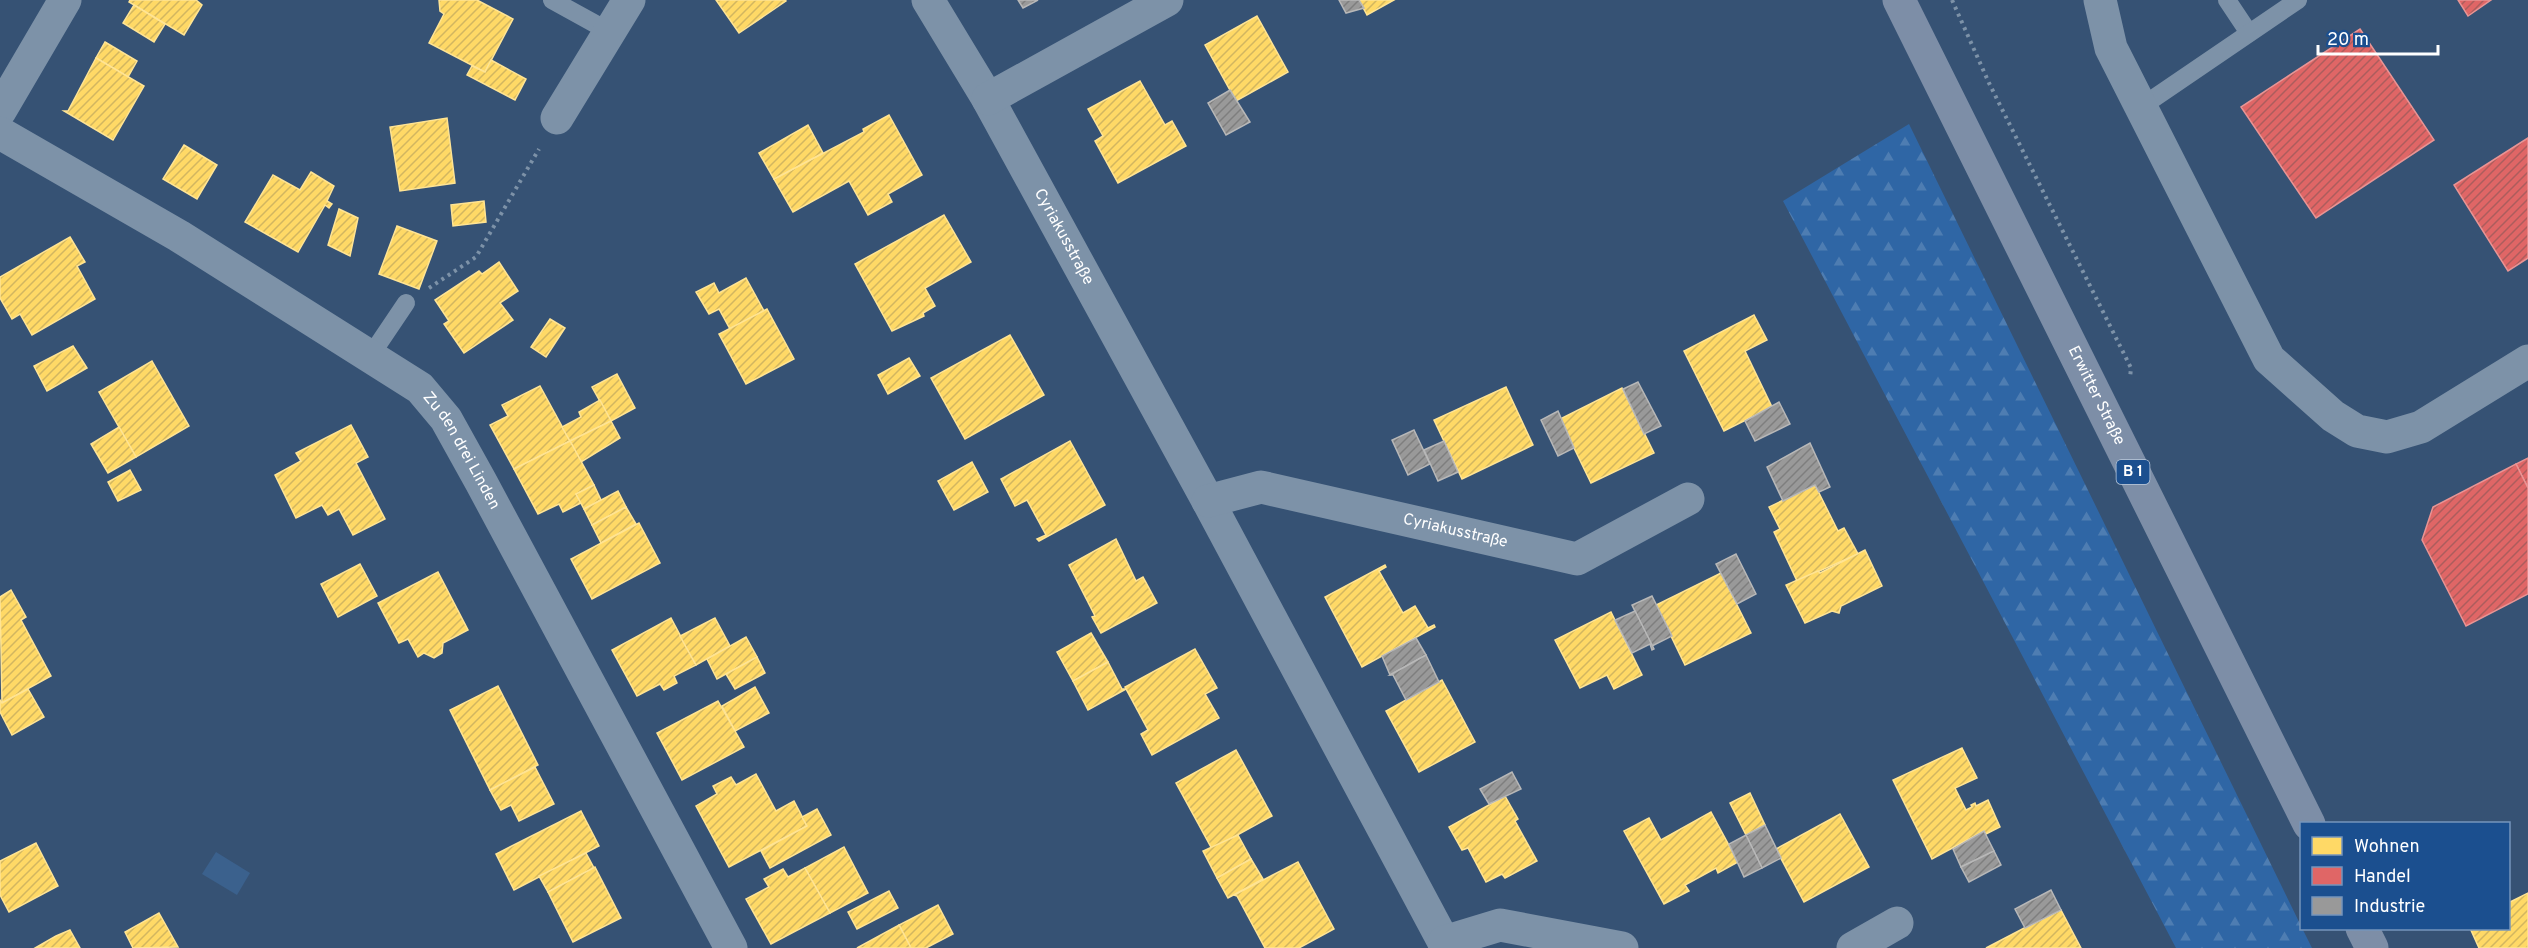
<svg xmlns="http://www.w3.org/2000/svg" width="2528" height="948" font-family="Overpass,sans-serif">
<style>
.forest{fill:url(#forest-firs)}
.water{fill:#3b618d}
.homes{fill:url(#homes-hatch);stroke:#ffe494;stroke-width:1.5}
.shops{fill:url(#shops-hatch);stroke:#e99494;stroke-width:1.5}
.industry{fill:url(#industry-hatch);stroke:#b8b8b8;stroke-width:1.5}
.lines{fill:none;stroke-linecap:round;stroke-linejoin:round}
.path{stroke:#7d92a8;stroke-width:4;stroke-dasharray:3 4.5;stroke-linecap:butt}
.service{stroke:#7d92a8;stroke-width:18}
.minor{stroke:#7d92a8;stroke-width:33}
.primary{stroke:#7d8ea7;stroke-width:33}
.labels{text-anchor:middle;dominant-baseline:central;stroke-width:6;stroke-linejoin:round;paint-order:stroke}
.shield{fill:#1b4f8f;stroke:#bbcadd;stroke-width:1.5}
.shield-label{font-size:15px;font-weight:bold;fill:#fff}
.street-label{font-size:16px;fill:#fff;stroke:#1b4f8f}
</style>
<defs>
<pattern id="forest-firs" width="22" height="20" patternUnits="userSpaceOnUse" patternTransform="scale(1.5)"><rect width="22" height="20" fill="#2f66a5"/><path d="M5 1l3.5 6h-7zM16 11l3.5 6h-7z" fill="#4e7db2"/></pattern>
<pattern id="homes-hatch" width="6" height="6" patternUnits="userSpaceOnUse" patternTransform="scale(1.5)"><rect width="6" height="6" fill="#ffd966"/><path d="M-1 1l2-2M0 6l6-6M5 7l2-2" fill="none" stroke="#d2b660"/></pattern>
<pattern id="shops-hatch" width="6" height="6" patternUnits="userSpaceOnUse" patternTransform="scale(1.5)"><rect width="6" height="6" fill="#e06666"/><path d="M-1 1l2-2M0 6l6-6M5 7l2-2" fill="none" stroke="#ac5d5d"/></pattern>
<pattern id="industry-hatch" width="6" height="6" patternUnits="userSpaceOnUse" patternTransform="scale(1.5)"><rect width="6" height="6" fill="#999"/><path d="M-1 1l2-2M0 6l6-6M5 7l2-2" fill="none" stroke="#7e7e7e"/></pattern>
</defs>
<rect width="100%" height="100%" fill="#365274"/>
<!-- forest -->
<polygon class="forest" points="1909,124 2302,928 2312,948 2176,948 1783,201"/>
<!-- water -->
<polygon class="water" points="216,852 250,873 237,895 202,874"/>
<!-- homes -->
<g class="homes">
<polygon points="130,0 196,0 202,5 184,35 129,2"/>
<polygon points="439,0 477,0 513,19 485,72 429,43 444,14 440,11"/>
<polygon points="716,0 785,0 786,1 739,33"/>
<polygon points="1359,0 1394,0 1367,15"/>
<polygon points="134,5 165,24 154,42 123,23"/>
<polygon points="1257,16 1288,72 1236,101 1205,45"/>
<polygon points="105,42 137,61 128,77 96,58"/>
<polygon points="96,58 144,86 113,140 64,111 68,111"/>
<polygon points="491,60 526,79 515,100 467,75 472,66 485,72"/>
<polygon points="1140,81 1165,125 1172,121 1186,146 1118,183 1095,141 1103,136 1088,109"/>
<polygon points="889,115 922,175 888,194 892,202 868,215 849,181 793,212 774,179 864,132 863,129"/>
<polygon points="447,118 455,183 400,191 390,127"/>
<polygon points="808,125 823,153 774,179 759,153"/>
<polygon points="184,145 217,165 197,199 163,179"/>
<polygon points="311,172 334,186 327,201 332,204 329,208 325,205 298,252 245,222 273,175 300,190"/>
<polygon points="484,201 486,222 453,226 451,205"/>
<polygon points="339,209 358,218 350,256 328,245"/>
<polygon points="944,215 971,262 925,288 935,306 923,313 924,316 892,331 855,264"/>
<polygon points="397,226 437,241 419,289 379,274"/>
<polygon points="70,237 85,262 77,266 95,299 32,335 20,314 12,319 0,298 0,277"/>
<polygon points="499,262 518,291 500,303 513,320 464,353 444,324 449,321 435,300 479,271 482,274"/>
<polygon points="746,278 764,311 730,329 719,309 709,314 696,292 714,283 719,293"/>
<polygon points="767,309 794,359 746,384 719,334"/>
<polygon points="1754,315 1767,340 1745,351 1772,407 1724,431 1684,351"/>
<polygon points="550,319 565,328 546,357 531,347"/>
<polygon points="1010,335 1044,395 965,439 931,378"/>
<polygon points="73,346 87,368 47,391 34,366"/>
<polygon points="909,358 920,376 888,394 878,375"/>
<polygon points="152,361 189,426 136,457 99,392"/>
<polygon points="617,374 635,408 611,421 592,387"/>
<polygon points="540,386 570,441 514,469 490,425 508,416 502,405"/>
<polygon points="1506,387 1533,445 1462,479 1434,420"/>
<polygon points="1622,388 1654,453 1591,483 1560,419"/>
<polygon points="600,400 611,421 570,441 562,427 581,417 579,412"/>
<polygon points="611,421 620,438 581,462 570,441"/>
<polygon points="351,425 368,457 356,463 385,519 353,535 339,509 328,515 322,505 296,518 275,475 301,461 296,453"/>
<polygon points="119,427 136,457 108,473 91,444"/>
<polygon points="570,441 594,485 576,494 581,503 563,512 559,504 538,514 514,469"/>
<polygon points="1070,441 1105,505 1039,541 1037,539 1046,535 1027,500 1015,506 1001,479"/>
<polygon points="972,462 988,492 954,510 938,481"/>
<polygon points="130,470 141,490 118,501 108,482"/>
<polygon points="594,485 601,500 584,509 576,494"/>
<polygon points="1815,485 1838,531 1844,528 1858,554 1797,581 1774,532 1780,529 1769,507"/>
<polygon points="618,491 626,507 592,525 584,509"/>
<polygon points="626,507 636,524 601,543 592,525"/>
<polygon points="639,523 660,563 592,599 571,559"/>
<polygon points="1116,539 1136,581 1143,577 1157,603 1101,633 1092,617 1095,616 1069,565"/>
<polygon points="1865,550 1882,586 1841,606 1839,613 1832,611 1805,623 1786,585 1818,571 1820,573"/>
<polygon points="360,564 377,596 338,617 321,584"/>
<polygon points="1385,565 1386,567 1379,571 1403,613 1415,606 1428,628 1434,625 1435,627 1362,667 1325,597"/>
<polygon points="438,572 468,630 443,643 442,653 434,658 424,653 418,657 408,639 399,643 378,603"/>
<polygon points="1721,573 1751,633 1685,665 1656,605"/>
<polygon points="11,590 26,617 21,620 51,676 2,703 0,597"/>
<polygon points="1611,612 1642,675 1614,689 1607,675 1580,688 1555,640"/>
<polygon points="671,618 696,665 674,676 677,683 664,690 660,684 637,696 612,650"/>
<polygon points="715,618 730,646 696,665 680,636"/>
<polygon points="1091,633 1108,662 1073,681 1057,652"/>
<polygon points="746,637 757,657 717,679 707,659"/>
<polygon points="1195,649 1217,688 1205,694 1219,718 1152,755 1141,734 1148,730 1125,687"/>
<polygon points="757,657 765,673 735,689 726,674"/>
<polygon points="1108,662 1122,689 1126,689 1088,710 1073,681"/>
<polygon points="1442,680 1475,742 1419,772 1386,711"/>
<polygon points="498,686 538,765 490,790 450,710"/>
<polygon points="755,687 769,713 735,731 722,706"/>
<polygon points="28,689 44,717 12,735 0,712 0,700 2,703"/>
<polygon points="718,701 744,747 682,780 657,733"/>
<polygon points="1962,748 1977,778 1955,788 1966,810 1972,807 1971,805 1975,803 1976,806 1988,800 2000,827 1986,834 1984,831 1932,859 1893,780"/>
<polygon points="1236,750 1272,816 1212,849 1176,783"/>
<polygon points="535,767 554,804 519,821 511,805 501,810 490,790"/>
<polygon points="756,774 776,811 794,801 807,826 729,867 696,806 717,794 713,786 731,777 736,785"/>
<polygon points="1750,793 1765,825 1746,835 1730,803"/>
<polygon points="1505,796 1518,819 1515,821 1537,861 1505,878 1502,874 1486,882 1468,848 1462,850 1449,827"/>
<polygon points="817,809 831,835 770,868 761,851 807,826 802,817"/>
<polygon points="581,811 599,846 514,890 496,854"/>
<polygon points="1711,812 1738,862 1718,873 1716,868 1685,885 1689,891 1664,904 1624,831 1649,818 1661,840"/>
<polygon points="1840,814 1869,867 1804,902 1776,849"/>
<polygon points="1238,835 1251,859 1217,878 1203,851"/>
<polygon points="36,843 58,886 9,912 0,895 0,861"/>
<polygon points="844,847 868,893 830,913 805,868"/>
<polygon points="586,853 594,868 548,892 539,876"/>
<polygon points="1251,859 1263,879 1228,898 1217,878"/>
<polygon points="1298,862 1334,929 1299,948 1265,948 1237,896 1234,895"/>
<polygon points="595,867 621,918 573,942 548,892"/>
<polygon points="805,868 830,913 771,944 746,899 769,887 764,879 783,869 788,877"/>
<polygon points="889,891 898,908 857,929 848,912"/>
<polygon points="2528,893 2528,948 2479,948 2470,928 2508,928 2508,903"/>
<polygon points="938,905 953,934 926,948 911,948 899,925"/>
<polygon points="2061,910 2081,948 1986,948 2032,924"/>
<polygon points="159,913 178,947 133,948 125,932"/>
<polygon points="899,925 911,948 857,948"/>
<polygon points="70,930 80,948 35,948 56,936"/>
</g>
<!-- shops -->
<g class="shops">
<polygon points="2458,0 2491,0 2468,16"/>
<polygon points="2360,29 2434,140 2316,218 2241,107"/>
<polygon points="2528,138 2528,258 2508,271 2454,185"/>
<polygon points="2528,458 2528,488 2516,464"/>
<polygon points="2516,464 2528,488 2528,594 2466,626 2422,540 2433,507"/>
</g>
<!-- industry -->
<g class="industry">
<polygon points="1018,0 1038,0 1023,8"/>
<polygon points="1339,0 1359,0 1364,8 1346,13"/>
<polygon points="1230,90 1250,122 1226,135 1208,103"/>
<polygon points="1638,382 1661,426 1644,434 1623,389"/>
<polygon points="1779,402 1790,424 1755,441 1745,421"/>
<polygon points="1558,411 1574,448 1558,456 1541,420"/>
<polygon points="1414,430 1430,464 1408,475 1392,440"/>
<polygon points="1444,441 1458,472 1438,481 1424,450"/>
<polygon points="1810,443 1830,487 1819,492 1815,485 1783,501 1767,467"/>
<polygon points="1736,554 1756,594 1737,604 1716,564"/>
<polygon points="1652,596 1672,636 1652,646 1632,605"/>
<polygon points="1635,611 1654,649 1652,650 1650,644 1632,653 1615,620"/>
<polygon points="1416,638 1426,655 1390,675 1382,656"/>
<polygon points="1426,655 1439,682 1406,700 1393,675 1390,675"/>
<polygon points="1512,772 1521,789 1489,804 1480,789"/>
<polygon points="1765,825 1781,858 1762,868 1746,835"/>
<polygon points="1984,831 1994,851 1961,867 1953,849"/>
<polygon points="1746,835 1762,868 1744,877 1729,844"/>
<polygon points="1994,851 2001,865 1969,882 1961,867"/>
<polygon points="2051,890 2061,910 2025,928 2015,909"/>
</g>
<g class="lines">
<!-- path -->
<g class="path">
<polyline points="1952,0 1989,83 2131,368 2130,378"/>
<polyline points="429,288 476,257 539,149"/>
</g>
<!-- service -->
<g class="service">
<polyline points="552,0 610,32"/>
<polyline points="2227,0 2249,33"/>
<polyline points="2141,107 2298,0"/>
<polyline points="371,355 406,303"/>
</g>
<!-- minor -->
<g class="minor">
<path id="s1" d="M928,0L988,99L1208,501L1447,948"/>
<polyline points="2100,0 2111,48 2269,359 2333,416 2357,431 2387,437 2421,427 2528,361"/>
<polyline points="988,99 1167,0"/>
<polyline points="0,111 65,0"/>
<polyline points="557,118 629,0"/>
<path id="s2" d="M0,133L179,236L420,388L446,419L481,482L731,948"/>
<path id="s3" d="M1208,501L1261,487L1577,559L1688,499"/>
<polyline points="1444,942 1500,925 1622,948"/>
<polyline points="1853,948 1897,923"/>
</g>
<!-- primary -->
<g class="primary">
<path id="s4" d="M1899,0L2309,824"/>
<polyline points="2362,928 2372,948"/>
</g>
</g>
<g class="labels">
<!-- shield labels -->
<rect class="shield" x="2116.5" y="460" width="33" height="24" rx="4.5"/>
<g class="shield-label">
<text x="2133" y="472">B 1</text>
</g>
<!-- street labels -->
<g class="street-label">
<text stroke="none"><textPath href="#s1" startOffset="273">Cyriakusstraße</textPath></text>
<text stroke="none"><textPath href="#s4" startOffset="442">Erwitter Straße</textPath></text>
<text stroke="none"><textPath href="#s2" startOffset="567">Zu den drei Linden</textPath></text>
<text stroke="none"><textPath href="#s3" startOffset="254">Cyriakusstraße</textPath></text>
</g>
</g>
<!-- legend -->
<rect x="2300" y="822" width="210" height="108" fill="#1b4f8f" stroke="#7695bc" stroke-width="1.5"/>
<rect x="2312" y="837" width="30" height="18" fill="#ffd966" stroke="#7695bc" stroke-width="1.5"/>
<text x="2354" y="852" font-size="18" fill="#ffffff">Wohnen</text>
<rect x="2312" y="867" width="30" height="18" fill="#e06666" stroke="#7695bc" stroke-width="1.5"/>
<text x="2354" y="882" font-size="18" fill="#ffffff">Handel</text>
<rect x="2312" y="897" width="30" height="18" fill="#999999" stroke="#7695bc" stroke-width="1.5"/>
<text x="2354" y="912" font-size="18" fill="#ffffff">Industrie</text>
<!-- scale -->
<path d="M2318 45v9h120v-9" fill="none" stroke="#ffffff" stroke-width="3"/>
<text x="2327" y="45" font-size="18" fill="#ffffff" stroke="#1b4f8f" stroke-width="4.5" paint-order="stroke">20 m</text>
</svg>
